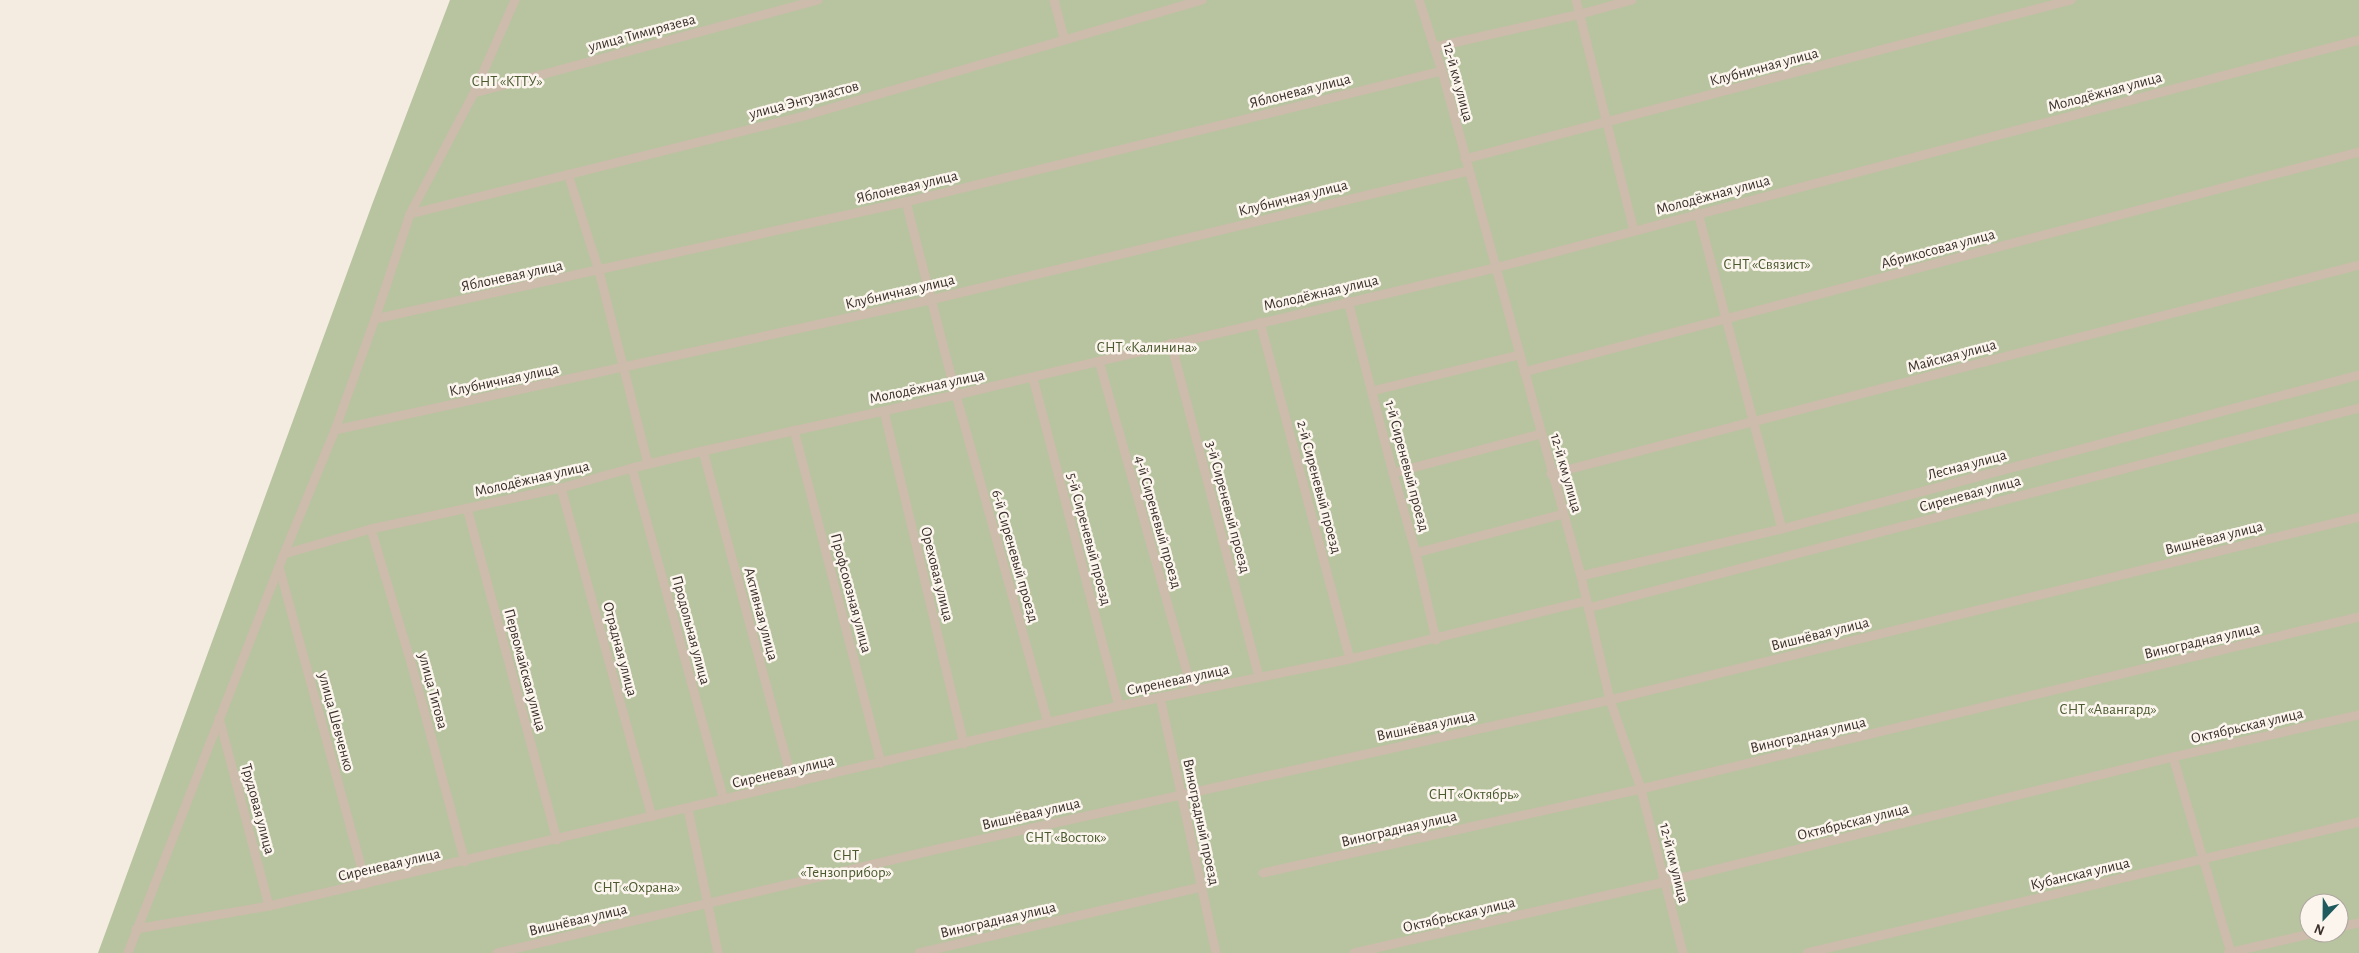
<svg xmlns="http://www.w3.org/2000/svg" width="2359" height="953" font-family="'Alegreya Sans',sans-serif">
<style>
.green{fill:#b8c4a0;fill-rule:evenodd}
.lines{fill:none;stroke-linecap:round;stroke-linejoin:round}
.minor{stroke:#cdbbac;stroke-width:9}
.labels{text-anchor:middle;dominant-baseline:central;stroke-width:5;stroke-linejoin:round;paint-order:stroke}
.street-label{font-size:15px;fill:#3b302b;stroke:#fbf5ee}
.park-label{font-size:15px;fill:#4a5a2e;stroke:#fbf5ee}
</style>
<rect width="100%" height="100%" fill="#f4ebe1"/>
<!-- green -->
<path class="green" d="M450,0H2359V953H98L373,202ZM2309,903H2339V933H2309Z"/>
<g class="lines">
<!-- minor -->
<g class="minor">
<polyline points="1054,0 1064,38"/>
<polyline points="1419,0 1442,71 1581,576 1610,700 1641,789 1683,953"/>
<polyline points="1576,0 1634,231"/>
<polyline points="1435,47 1581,14 1632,0"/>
<polyline points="474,93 818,0"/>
<polyline points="1465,159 2071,0"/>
<polyline points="568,174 599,271 648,464"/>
<polyline points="906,202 956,395 1048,723"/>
<polyline points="1698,213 1782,529"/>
<polyline points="410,214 804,116 1202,0"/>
<polyline points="1348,301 1393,473 1416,553 1436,640"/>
<polyline points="375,319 906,202 1442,71"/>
<polyline points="1260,322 1350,659"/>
<polyline points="1171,343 1259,677"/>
<polyline points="1099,361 1192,690"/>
<polyline points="1524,372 2359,152"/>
<polyline points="1033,378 1119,706"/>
<polyline points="1372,391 1519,355"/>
<polyline points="884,411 964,744"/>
<polyline points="335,430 930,300 1468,171"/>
<polyline points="794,430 881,763"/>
<polyline points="703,451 793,784"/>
<polyline points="632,468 724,800"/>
<polyline points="1393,473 1541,434"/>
<polyline points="1551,474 2359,265"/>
<polyline points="561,488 652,817"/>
<polyline points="467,508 557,840"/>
<polyline points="371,529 412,666 465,862"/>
<polyline points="1416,553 1563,514"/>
<polyline points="284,554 371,529 561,488 632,468 703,451 956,395 1495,268 2359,40"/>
<polyline points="279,567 366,884"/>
<polyline points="1581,576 1782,529 2359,375"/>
<polyline points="1588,608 2359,408"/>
<polyline points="1160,697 1216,953"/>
<polyline points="219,718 269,906"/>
<polyline points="2173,757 2231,953"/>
<polyline points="688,809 718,953"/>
<polyline points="1263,873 1641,789 2359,617"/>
<polyline points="2339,927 2359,923"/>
<polyline points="136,929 269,906 1119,706 1350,659 1586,601"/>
<polyline points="128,953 284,554 335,430 375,319 410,214 474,93 515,0"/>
<polyline points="497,953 938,849 1610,700 2359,517"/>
<polyline points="919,953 1201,887"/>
<polyline points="1354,953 1665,882 2173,757 2359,715"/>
<polyline points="1807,953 2359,822"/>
<polyline points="2228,953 2314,933"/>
</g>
</g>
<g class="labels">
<!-- street labels -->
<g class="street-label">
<text transform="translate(642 33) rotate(-15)">улица Тимирязева</text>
<text transform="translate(1764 67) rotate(-15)">Клубничная улица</text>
<text transform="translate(1458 82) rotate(75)">12-й км улица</text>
<text transform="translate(1300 91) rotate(-14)">Яблоневая улица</text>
<text transform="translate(2105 92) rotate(-15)">Молодёжная улица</text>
<text transform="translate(804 100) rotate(-15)">улица Энтузиастов</text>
<text transform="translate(907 187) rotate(-13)">Яблоневая улица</text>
<text transform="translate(1713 195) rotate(-15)">Молодёжная улица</text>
<text transform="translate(1293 198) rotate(-14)">Клубничная улица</text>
<text transform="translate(1938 249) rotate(-15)">Абрикосовая улица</text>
<text transform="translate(512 276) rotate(-12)">Яблоневая улица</text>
<text transform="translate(900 292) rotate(-13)">Клубничная улица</text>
<text transform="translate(1321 293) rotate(-13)">Молодёжная улица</text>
<text transform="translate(1952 356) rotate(-15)">Майская улица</text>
<text transform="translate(504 380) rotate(-12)">Клубничная улица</text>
<text transform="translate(927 387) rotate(-12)">Молодёжная улица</text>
<text transform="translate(1967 465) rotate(-15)">Лесная улица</text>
<text transform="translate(1407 466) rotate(75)">1-й Сиреневый проезд</text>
<text transform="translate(1566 473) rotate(74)">12-й км улица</text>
<text transform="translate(532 479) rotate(-13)">Молодёжная улица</text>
<text transform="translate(1319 487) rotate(75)">2-й Сиреневый проезд</text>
<text transform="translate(1970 494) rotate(-15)">Сиреневая улица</text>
<text transform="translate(1228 507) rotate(75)">3-й Сиреневый проезд</text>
<text transform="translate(1158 522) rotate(74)">4-й Сиреневый проезд</text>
<text transform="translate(2214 538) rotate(-14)">Вишнёвая улица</text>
<text transform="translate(1089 539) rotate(75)">5-й Сиреневый проезд</text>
<text transform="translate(1015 556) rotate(74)">6-й Сиреневый проезд</text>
<text transform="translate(937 574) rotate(76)">Ореховая улица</text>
<text transform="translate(851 593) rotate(75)">Профсоюзная улица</text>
<text transform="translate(761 614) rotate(75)">Активная улица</text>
<text transform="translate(691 630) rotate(75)">Продольная улица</text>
<text transform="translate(1820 634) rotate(-14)">Вишнёвая улица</text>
<text transform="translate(2202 641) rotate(-13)">Виноградная улица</text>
<text transform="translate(620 649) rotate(75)">Отрадная улица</text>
<text transform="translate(525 670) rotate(75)">Первомайская улица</text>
<text transform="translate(1178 680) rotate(-12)">Сиреневая улица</text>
<text transform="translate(433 691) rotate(75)">улица Титова</text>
<text transform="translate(336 722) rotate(75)">улица Шевченко</text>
<text transform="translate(1426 726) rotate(-12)">Вишнёвая улица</text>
<text transform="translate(2247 726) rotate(-13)">Октябрьская улица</text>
<text transform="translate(1808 735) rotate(-13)">Виноградная улица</text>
<text transform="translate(783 772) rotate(-13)">Сиреневая улица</text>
<text transform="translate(258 809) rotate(75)">Трудовая улица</text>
<text transform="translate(1031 814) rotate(-13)">Вишнёвая улица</text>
<text transform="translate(1201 822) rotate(78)">Виноградный проезд</text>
<text transform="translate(1853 822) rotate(-14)">Октябрьская улица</text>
<text transform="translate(1399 829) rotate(-13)">Виноградная улица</text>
<text transform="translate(1674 863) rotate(76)">12-й км улица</text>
<text transform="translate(389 865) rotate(-13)">Сиреневая улица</text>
<text transform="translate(2080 874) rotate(-13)">Кубанская улица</text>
<text transform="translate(1459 915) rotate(-13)">Октябрьская улица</text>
<text transform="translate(578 920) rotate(-13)">Вишнёвая улица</text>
<text transform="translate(998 920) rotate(-13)">Виноградная улица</text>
</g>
<!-- park labels -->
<g class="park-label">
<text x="507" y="81">СНТ «КТТУ»</text>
<text x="1767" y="264">СНТ «Связист»</text>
<text x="1147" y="347">СНТ «Калинина»</text>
<text x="2108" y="709">СНТ «Авангард»</text>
<text x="1474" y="794">СНТ «Октябрь»</text>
<text x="1066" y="837">СНТ «Восток»</text>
<text x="846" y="855">СНТ<tspan x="846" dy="17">«Тензоприбор»</tspan></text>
<text x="637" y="887">СНТ «Охрана»</text>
</g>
</g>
<!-- north arrow -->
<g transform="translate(2324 918) rotate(202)"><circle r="24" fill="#fbf5ee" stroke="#aea6a0"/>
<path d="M0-4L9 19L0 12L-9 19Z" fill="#1f5a5e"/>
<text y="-8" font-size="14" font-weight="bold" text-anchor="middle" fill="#3b302b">N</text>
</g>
</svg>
